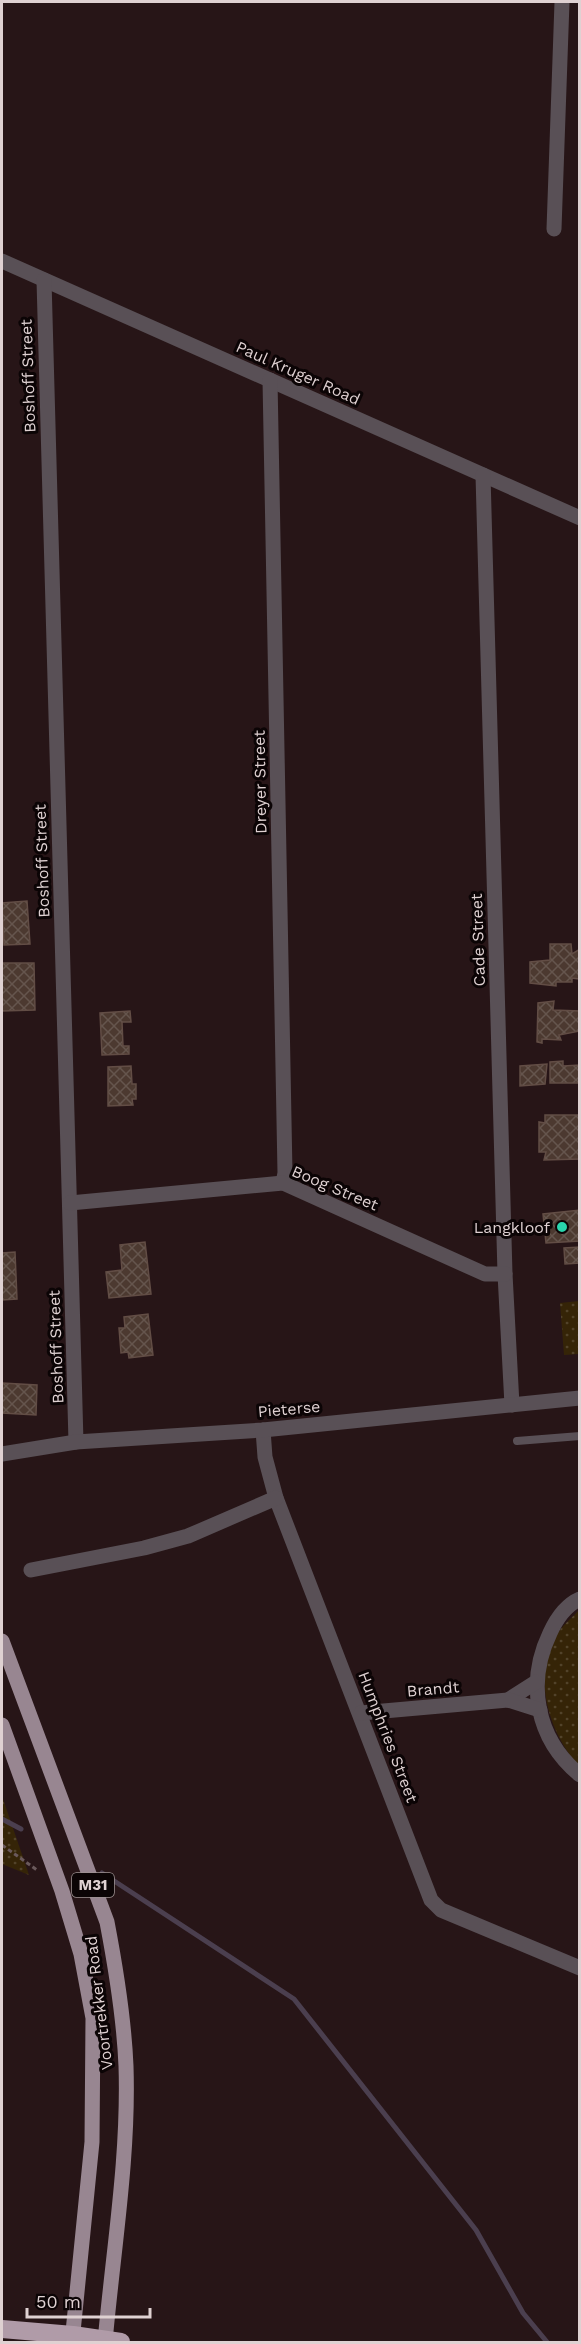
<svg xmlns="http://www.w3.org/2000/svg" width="581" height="2344" font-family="'Work Sans',sans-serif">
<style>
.park{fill:url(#park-dots)}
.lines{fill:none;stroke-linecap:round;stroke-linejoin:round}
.stream{stroke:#4b3f4f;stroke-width:5}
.building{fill:url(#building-cross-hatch);stroke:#624d45;stroke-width:1.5}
.path{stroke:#6a595b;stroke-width:3;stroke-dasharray:4.5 3;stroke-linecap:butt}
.service{stroke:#595056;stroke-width:8}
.minor{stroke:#595056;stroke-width:15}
.primary{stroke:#988691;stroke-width:15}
.motorway{stroke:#b09ba8;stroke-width:18}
.poi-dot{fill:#29d5ad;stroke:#0b0405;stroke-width:2}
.labels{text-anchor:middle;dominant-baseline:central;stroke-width:6;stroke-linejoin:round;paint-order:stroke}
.shield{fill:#0b0405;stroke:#9f9494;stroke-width:1.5}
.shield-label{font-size:15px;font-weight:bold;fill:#dfd1d2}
.street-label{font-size:16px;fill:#dfd1d2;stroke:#0b0405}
.poi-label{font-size:16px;fill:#dfd1d2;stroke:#0b0405;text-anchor:end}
</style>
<defs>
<pattern id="park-dots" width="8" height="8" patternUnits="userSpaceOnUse" patternTransform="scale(1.5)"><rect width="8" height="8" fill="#352407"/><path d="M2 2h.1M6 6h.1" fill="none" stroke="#52432a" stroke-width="1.8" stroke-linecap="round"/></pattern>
<pattern id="building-cross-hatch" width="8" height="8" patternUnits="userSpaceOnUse" patternTransform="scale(1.5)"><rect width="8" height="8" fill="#4c3930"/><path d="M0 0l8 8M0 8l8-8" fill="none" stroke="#65554d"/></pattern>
</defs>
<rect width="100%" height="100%" fill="#271517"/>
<!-- park -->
<g class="park">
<polygon points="579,1301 579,1354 564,1355 560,1303"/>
<path d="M579,1610V1766C548,1732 530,1671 560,1630C565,1623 573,1617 579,1610Z"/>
<polygon points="2,1796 29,1875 2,1864"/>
</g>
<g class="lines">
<!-- stream -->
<g class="stream">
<polyline points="2,1819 21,1829"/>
<polyline points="102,1873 294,1999 476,2230 523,2313 547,2342"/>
</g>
</g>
<!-- building -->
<g class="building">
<polygon points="27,901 30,944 4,945 2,903"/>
<polygon points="550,944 571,944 572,954 580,949 580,987 579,979 572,978 572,982 556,982 556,986 530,983 530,962 550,960"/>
<polygon points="2,963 34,963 35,1010 2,1011"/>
<polygon points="554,1001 553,1010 580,1011 580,1031 559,1035 561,1040 542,1039 542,1043 537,1042 538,1003"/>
<polygon points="130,1011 131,1022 122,1022 123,1046 129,1046 129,1054 102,1055 100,1013"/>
<polygon points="563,1061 563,1066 580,1065 580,1083 550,1083 550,1062"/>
<polygon points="547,1064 545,1084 520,1086 520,1066"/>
<polygon points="131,1066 132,1084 136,1084 136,1099 132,1099 133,1105 108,1106 108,1067"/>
<polygon points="545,1115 580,1115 580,1159 544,1160 546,1152 539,1152 539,1122 545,1123"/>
<polygon points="580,1210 580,1241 546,1243 543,1214"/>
<polygon points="145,1242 151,1294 109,1298 106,1272 122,1270 120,1245"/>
<polygon points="580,1247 580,1263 565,1264 564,1248"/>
<polygon points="15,1252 17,1299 2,1300 2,1253"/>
<polygon points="148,1314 153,1355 129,1358 128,1352 121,1353 119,1328 125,1328 124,1317"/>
<polygon points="2,1383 37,1385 36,1415 2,1413"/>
</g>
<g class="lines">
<!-- path -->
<polyline class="path" points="2,1845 37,1870"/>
<!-- service -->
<polyline class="service" points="517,1441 580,1436"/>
<!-- minor -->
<g class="minor">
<polyline points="554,229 562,2"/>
<polyline points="2,261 580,518"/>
<polyline points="44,280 76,1442"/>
<polyline points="270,380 285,1173 283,1183"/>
<polyline points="483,475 505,1274 512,1405"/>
<polyline points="70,1203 283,1183 485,1274 505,1274"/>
<polyline points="263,1430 265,1457 276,1498 431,1900 441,1910 580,1968"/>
<polyline points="2,1454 76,1442 263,1430 580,1398"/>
<polyline points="31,1570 144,1548 188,1536 276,1498"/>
<path d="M580,1599C566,1605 556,1620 550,1633C526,1683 536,1739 580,1775"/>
<polyline points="508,1700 536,1682"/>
<polyline points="361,1713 508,1700 540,1710"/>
</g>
<!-- primary -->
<g class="primary">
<path d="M2,1641L107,1922C116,1969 124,2018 126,2066C129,2158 113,2251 105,2342"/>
<polyline points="2,1725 62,1891 81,1954 93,2018 92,2142 72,2342"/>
</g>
<!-- motorway -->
<polyline class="motorway" points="2,2329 73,2335 121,2342"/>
</g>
<!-- markers -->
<circle class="poi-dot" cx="562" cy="1227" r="6"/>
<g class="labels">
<!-- shield labels -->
<rect class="shield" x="72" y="1873" width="42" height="24" rx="4.5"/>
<g class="shield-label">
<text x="93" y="1885">M31</text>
</g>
<!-- street labels -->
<g class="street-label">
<text transform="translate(298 373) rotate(24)">Paul Kruger Road</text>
<text transform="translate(28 376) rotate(-92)">Boshoff Street</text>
<text transform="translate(260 782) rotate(-91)">Dreyer Street</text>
<text transform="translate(42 861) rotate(-92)">Boshoff Street</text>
<text transform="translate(478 940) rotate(-92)">Cade Street</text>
<text transform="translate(335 1188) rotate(23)">Boog Street</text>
<text transform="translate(56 1347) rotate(-92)">Boshoff Street</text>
<text transform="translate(289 1409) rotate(-5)">Pieterse</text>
<text transform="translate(433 1689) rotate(-5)">Brandt</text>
<text transform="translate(388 1737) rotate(69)">Humphries Street</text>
<text transform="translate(99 2003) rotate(-97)">Voortrekker Road</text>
</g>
<!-- poi labels -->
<g class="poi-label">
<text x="550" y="1227">Langkloof</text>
</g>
</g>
<!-- border -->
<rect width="581" height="2344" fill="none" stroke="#dfd1d2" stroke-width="6"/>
<!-- scale -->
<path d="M27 2308v9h123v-9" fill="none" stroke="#dfd1d2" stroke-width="3"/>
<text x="36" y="2308" font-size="18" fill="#dfd1d2" stroke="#0b0405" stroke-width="4.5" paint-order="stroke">50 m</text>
</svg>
